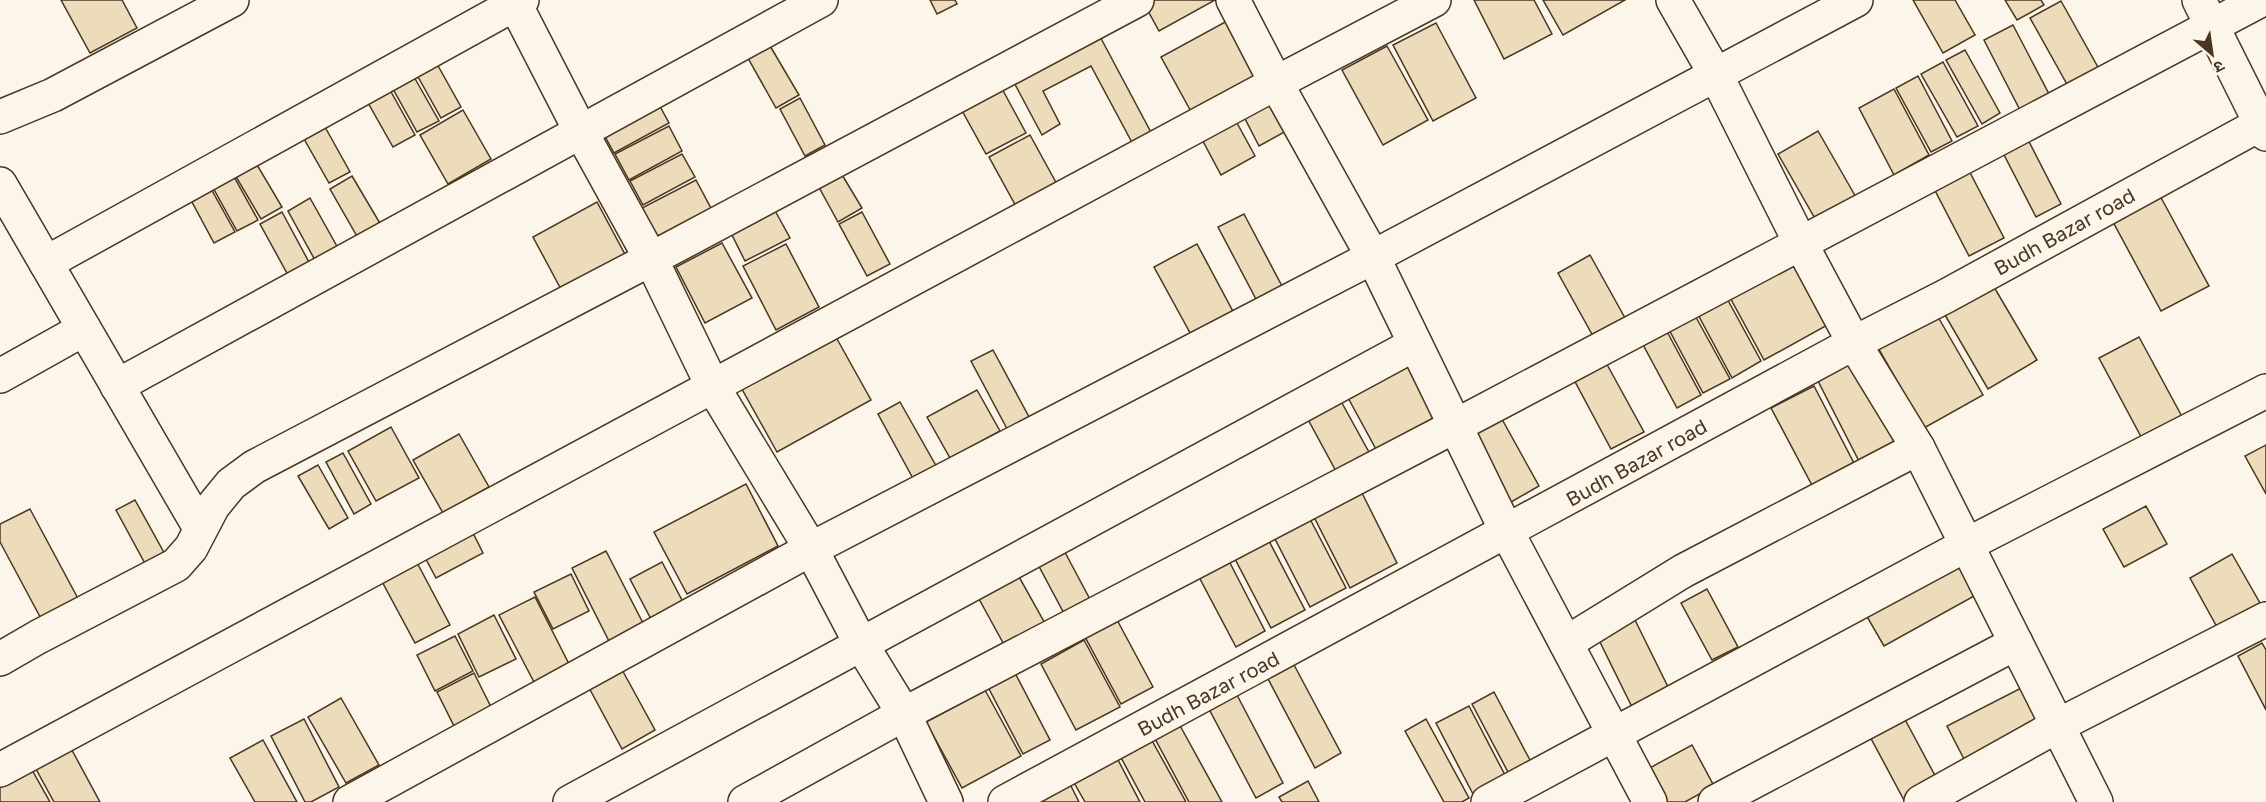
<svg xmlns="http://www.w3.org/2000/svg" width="2266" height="802" font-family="'Golos Text','Noto Sans Devanagari',sans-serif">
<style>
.building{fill:#ecdcbc;stroke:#4a3520;stroke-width:1.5}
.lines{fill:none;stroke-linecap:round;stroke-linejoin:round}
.minor-casing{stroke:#4a3520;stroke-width:36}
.minor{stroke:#fbf6e9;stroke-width:33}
.labels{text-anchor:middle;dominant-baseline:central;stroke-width:4.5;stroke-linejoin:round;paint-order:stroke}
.street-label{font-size:20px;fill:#4a3520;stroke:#fbf6e9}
</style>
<rect width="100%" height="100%" fill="#fbf6e9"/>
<!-- building -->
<g class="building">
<polygon points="61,0 122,0 137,28 90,53"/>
<polygon points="930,0 955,0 957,4 937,14"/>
<polygon points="1142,0 1215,0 1159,31"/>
<polygon points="1474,0 1534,0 1552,34 1504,59"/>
<polygon points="1543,0 1625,0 1563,35"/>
<polygon points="1913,0 1955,0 1975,35 1943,53"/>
<polygon points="2005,0 2041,0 2044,5 2017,20"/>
<polygon points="2061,1 2099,69 2068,86 2030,18"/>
<polygon points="1227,21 1259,78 1193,115 1161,57"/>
<polygon points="1436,23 1476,98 1433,121 1393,45"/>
<polygon points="2013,25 2049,94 2020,110 1984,40"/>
<polygon points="1096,29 1154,138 1135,148 1091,66 1043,91 1060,124 1042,135 1010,75"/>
<polygon points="766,39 799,95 776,108 744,51"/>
<polygon points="1387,46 1428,120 1383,145 1342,70"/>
<polygon points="1965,50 2000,113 1982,124 1946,60"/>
<polygon points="432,55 461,107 441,118 412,66"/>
<polygon points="1943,62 1978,126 1957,137 1921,74"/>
<polygon points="409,68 439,121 417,132 388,80"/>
<polygon points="1918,76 1952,141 1931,152 1896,88"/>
<polygon points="385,81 415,135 393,147 363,94"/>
<polygon points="1000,85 1026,133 986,154 960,107"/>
<polygon points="1894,89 1929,155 1894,175 1859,108"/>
<polygon points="1270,90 1290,129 1259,146 1239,107"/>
<polygon points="800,98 825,145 805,156 780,109"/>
<polygon points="656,99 669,123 614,153 601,129"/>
<polygon points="463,110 491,159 448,184 420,135"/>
<polygon points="1231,112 1255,156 1221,175 1197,130"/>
<polygon points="320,118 350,172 329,183 299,130"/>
<polygon points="669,126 682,151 629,180 615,154"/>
<polygon points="1818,131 1857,199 1817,222 1778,154"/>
<polygon points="2024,132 2061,204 2036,217 1999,145"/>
<polygon points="1030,135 1059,188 1018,210 989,157"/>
<polygon points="250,153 282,207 261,219 229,165"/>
<polygon points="682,154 695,177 643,205 630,181"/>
<polygon points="1964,161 2004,238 1969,256 1929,179"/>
<polygon points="228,166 258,220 237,231 207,177"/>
<polygon points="838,168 862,208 838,222 815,180"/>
<polygon points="352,176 381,225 358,238 330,189"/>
<polygon points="205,178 235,232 214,243 185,189"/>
<polygon points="696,180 713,212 658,240 642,208"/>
<polygon points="2159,194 2209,286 2161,311 2112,220"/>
<polygon points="310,198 339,250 316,262 288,211"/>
<polygon points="597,202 627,258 563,293 533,237"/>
<polygon points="773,207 790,238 745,261 729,229"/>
<polygon points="282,212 310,264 288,275 260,224"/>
<polygon points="862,212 890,264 867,276 839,224"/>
<polygon points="1244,214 1283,288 1257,301 1218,227"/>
<polygon points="722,243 752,298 705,323 676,267"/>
<polygon points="786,244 819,307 776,330 743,266"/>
<polygon points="1197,244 1236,317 1194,340 1154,267"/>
<polygon points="1590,255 1630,327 1598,345 1558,273"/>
<polygon points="1794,255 1831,323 1764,360 1727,292"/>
<polygon points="1994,287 2037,360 1988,389 1945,315"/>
<polygon points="1724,293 1761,361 1732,378 1695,309"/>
<polygon points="1692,310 1730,379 1703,393 1666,324"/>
<polygon points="1934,310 1983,395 1924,428 1876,344"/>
<polygon points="1664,326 1701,395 1677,408 1640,339"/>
<polygon points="832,330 871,400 777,452 738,382"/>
<polygon points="2139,337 2186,424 2146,446 2099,358"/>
<polygon points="993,350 1035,428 1013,440 971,361"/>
<polygon points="1604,359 1644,432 1611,449 1572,376"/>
<polygon points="1852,360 1898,449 1862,467 1817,379"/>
<polygon points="1407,361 1438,418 1377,451 1346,394"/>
<polygon points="1814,386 1856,467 1814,489 1771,408"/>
<polygon points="977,390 1000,431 950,458 927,417"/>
<polygon points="1337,394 1370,454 1337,473 1304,412"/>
<polygon points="900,402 939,471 916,484 878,414"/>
<polygon points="1498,412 1539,486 1506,505 1465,431"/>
<polygon points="391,427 419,478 376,501 348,451"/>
<polygon points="459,434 489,487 443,513 413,460"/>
<polygon points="2266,445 2266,494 2245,456"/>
<polygon points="343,453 371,504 354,514 326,462"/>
<polygon points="318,465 348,518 329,529 298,476"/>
<polygon points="746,484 778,546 687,594 654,532"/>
<polygon points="1360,489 1397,563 1350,588 1312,513"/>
<polygon points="135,500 167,558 148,569 116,510"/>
<polygon points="2146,506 2167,544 2124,567 2103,529"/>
<polygon points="30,509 82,606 45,626 0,542 0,524"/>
<polygon points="1309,517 1346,588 1310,607 1273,535"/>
<polygon points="467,521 483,553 436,578 419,546"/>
<polygon points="1268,539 1305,610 1271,628 1234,557"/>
<polygon points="1060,543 1093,605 1067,619 1034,557"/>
<polygon points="606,551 646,629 612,647 572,568"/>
<polygon points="2232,554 2260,603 2217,627 2190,578"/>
<polygon points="413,555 450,625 415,643 378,574"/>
<polygon points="1955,557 1976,595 1884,646 1862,608"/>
<polygon points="1229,561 1265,631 1236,647 1199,577"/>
<polygon points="662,562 684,604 652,621 630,579"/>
<polygon points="1013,566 1047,627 1007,650 973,588"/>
<polygon points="571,574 589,611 553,629 534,592"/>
<polygon points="1707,589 1738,647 1712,660 1681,603"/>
<polygon points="535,597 570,666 535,684 499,615"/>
<polygon points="494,615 516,659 479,677 458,634"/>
<polygon points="1633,616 1671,693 1634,711 1596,634"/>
<polygon points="1116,618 1153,687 1121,704 1084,635"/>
<polygon points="455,636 473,671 435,691 417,655"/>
<polygon points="1084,640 1120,707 1076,730 1041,664"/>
<polygon points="2262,643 2266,650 2266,710 2238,656"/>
<polygon points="1293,663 1341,753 1315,768 1267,677"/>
<polygon points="620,666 655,730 622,749 587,684"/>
<polygon points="474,673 493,711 456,730 437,692"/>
<polygon points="1015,673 1050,740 1023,754 988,687"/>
<polygon points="2027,685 2045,720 1965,761 1947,726"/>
<polygon points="985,690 1021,756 962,788 926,722"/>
<polygon points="1494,692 1531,762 1509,774 1472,704"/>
<polygon points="1237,695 1283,783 1256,798 1209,709"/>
<polygon points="341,698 379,765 346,783 308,717"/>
<polygon points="1469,706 1506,777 1473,794 1436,723"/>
<polygon points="1901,712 1939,783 1905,802 1867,731"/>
<polygon points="304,719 339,787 311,802 305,802 271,736"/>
<polygon points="1426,719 1469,798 1462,802 1444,802 1405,731"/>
<polygon points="1178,722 1222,802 1189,802 1153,735"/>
<polygon points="1150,737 1186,802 1145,802 1119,754"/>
<polygon points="263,740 297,802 255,802 230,758"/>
<polygon points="67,741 100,802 54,802 31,760"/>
<polygon points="1692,745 1714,786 1685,802 1664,802 1646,770"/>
<polygon points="1116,756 1140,802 1085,802 1072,779"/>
<polygon points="27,761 50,802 0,802 0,776"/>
<polygon points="1067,778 1079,802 1020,802"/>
<polygon points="1308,781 1319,802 1282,802 1279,797"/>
</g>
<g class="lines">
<defs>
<g id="minor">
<polyline points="513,0 581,132 651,259 713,387 811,549 861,644 904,714 946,802"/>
<polyline points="1233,0 1276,83 1373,257 1507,532 1650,802"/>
<polyline points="1673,0 1716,75 1801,244 1854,343 1918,448 2096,802"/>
<polyline points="2199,0 2266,134"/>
<polyline points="0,117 53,95 232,0"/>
<polyline points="0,184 200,528"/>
<polyline points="46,263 522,0"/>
<polyline points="0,376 84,329"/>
<polyline points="117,386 821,0"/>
<polyline points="1566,643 1683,571 1918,448"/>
<polyline points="0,659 38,637 176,565 191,548 213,506 231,484 254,467 651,259 1137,0"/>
<polyline points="0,770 1276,83 1434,0"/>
<polyline points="350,802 811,549 1373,257 1856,0"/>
<polyline points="570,802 1415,344"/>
<polyline points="745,802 904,714 1457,425 2261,0"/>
<polyline points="1005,802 1854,343 1946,296 2266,121"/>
<polyline points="1488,802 1968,544 2266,391"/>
<polyline points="1715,802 2016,643"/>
<polyline points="1921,802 2057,726 2266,619"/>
</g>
</defs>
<!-- minor casing -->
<use href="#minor" class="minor-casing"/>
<!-- minor -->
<use href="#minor" class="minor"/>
</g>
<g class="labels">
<!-- street labels -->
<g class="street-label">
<text transform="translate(2064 231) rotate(-29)">Budh Bazar road</text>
<text transform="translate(1636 462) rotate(-29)">Budh Bazar road</text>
<text transform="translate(1208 693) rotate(-28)">Budh Bazar road</text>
</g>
</g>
<!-- north arrow -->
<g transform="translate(2212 54) rotate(151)" stroke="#fbf6e9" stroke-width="4.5" paint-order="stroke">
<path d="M0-4.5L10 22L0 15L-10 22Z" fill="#4a3520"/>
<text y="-9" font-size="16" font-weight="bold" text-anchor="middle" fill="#4a3520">उ</text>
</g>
</svg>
